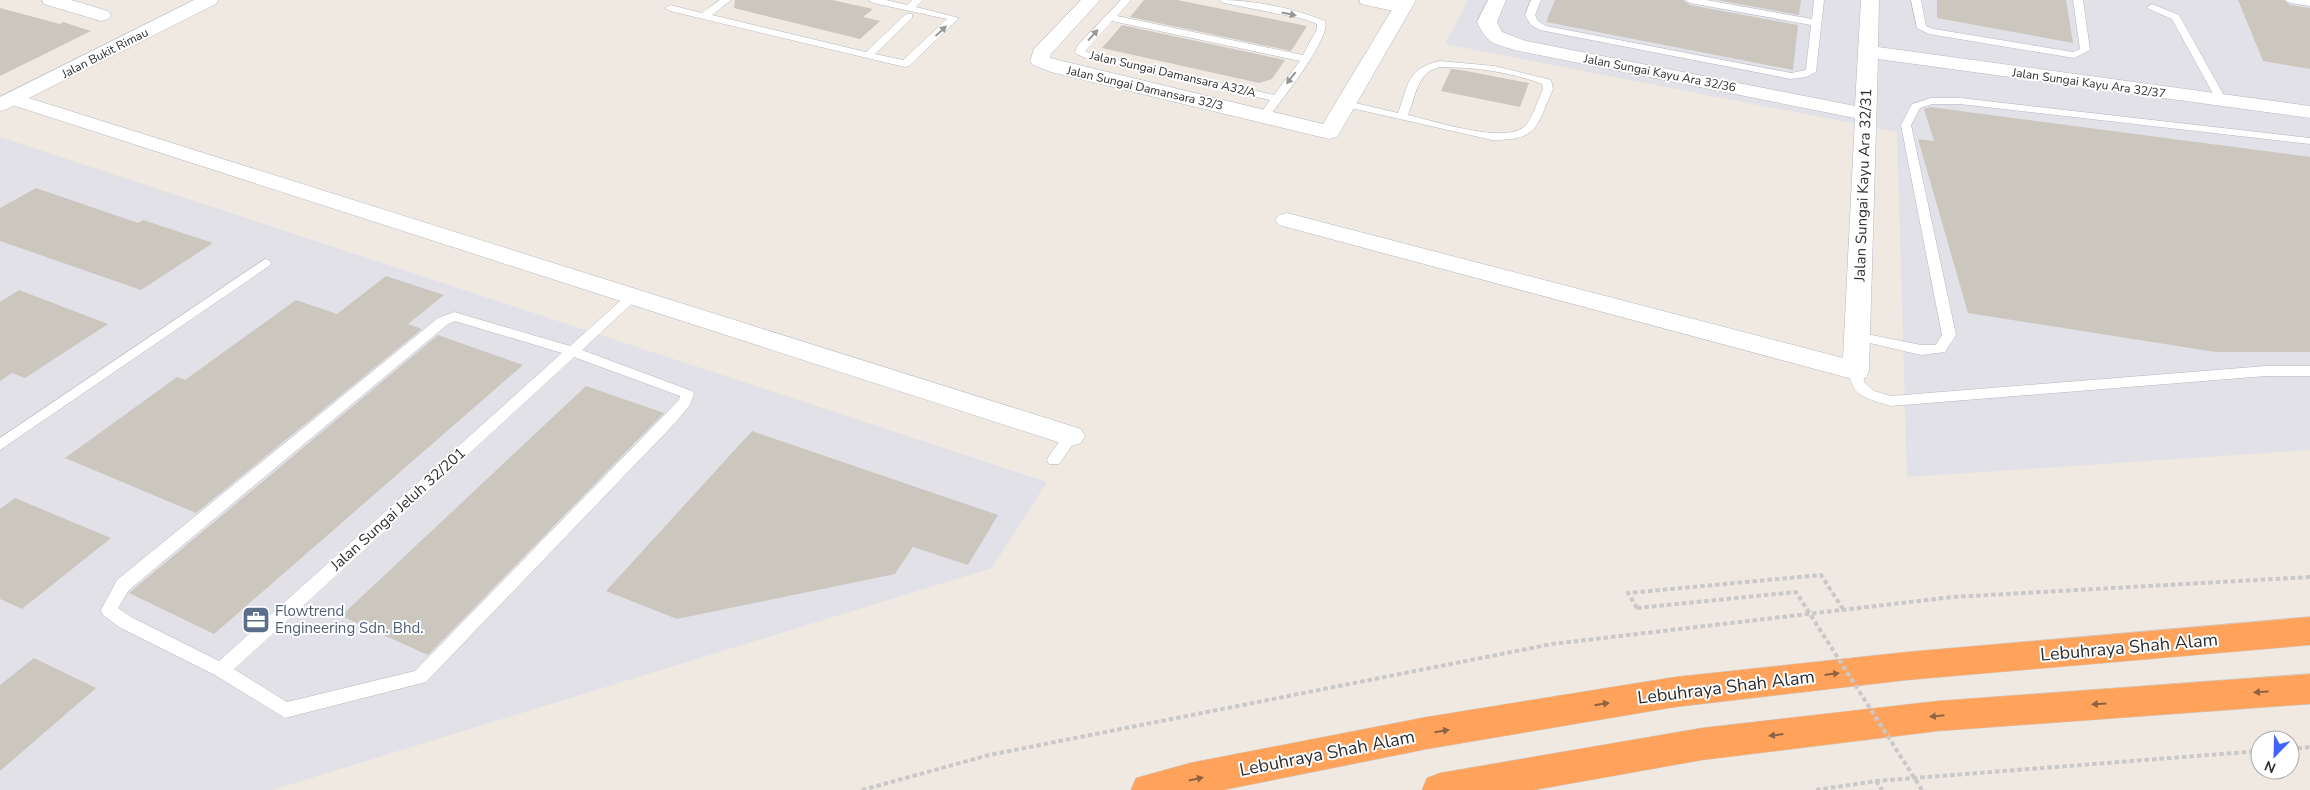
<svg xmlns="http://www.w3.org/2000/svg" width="2310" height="790" font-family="'Nunito Sans',sans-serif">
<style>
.industrial{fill:#e3e1e8}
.building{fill:#cbc7bf}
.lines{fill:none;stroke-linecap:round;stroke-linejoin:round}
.lane-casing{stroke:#b4b7c1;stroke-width:1}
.street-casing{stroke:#b4b7c1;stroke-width:1}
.secondary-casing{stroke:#b4b7c1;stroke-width:1}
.highway-casing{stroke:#c9c9c9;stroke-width:1}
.path{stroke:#c9c9c9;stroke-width:4;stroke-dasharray:4.5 3;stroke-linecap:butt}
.lane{fill:#fff;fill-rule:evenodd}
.street{fill:#fff;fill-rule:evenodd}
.secondary{fill:#fff;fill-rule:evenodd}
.highway{fill:#ffa35c;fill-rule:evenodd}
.path-bridge{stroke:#c9c9c9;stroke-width:4;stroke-dasharray:4.5 3;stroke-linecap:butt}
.oneway{fill:#969696}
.oneway2{fill:#8c6343}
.labels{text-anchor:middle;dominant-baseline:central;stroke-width:4;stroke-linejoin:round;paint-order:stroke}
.far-street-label{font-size:12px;fill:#2e2e2e;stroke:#fff}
.street-label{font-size:15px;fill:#2e2e2e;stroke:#fff}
.service-label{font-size:15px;fill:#4e5e75;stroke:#fff;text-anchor:start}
.near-street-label{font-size:18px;fill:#2e2e2e;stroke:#fff}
</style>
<rect width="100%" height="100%" fill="#efe9e1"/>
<!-- industrial -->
<g class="industrial">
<polygon points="1468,0 2310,0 2310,450 1907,477 1897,132 1445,44"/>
<polygon points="0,137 1047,482 992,568 272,790 0,790"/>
</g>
<!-- building -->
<g class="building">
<polygon points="735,0 832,0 873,9 863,17 880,21 860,39 734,8"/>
<polygon points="1144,0 1177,0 1307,26 1291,51 1130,17"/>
<polygon points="1555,0 1683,0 1690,5 1798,25 1793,70 1546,22"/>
<polygon points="1717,0 1801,0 1799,15"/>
<polygon points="1937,0 2066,0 2073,43 1937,18"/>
<polygon points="2238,0 2283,0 2290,5 2310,8 2310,69 2263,61"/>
<polygon points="0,8 60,24 63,22 91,31 0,76"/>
<polygon points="1122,25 1285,60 1272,79 1259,83 1102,48"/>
<polygon points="1451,69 1461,70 1529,83 1520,107 1441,91"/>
<polygon points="1930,107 2310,157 2310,352 2215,352 1968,313 1918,139 1934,141 1924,109"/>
<polygon points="36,188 138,223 143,220 213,243 141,290 0,241 0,208"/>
<polygon points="386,276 444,295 408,324 422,329 196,513 65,458 177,377 185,380 296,300 337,314"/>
<polygon points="19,290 108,324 25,378 12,373 0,381 0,302"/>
<polygon points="438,335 523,365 214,634 129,593"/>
<polygon points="586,386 664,413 428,655 341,616"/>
<polygon points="752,431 998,515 968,565 913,547 895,574 677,619 606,591"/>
<polygon points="15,498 111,538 22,609 0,599 0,509"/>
<polygon points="34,658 96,688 0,771 0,685"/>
</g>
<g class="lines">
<defs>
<g id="lane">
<polygon points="720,0 731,0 712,15 866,52 906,14 912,14 912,18 875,54 903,60 947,19 873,3 868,0 886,0 907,5 912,0 923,0 916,7 959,18 909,66 905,67 670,11 665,8 670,5 702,13"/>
<path d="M1121,0H1131L1117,16L1303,55L1317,29V24L1304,19L1224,3L1219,0C1254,0 1293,8 1325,21C1332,37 1280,102 1268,118L1264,119L1259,116L1270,100L1091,60L1076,54L1075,52L1078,45ZM1112,21L1300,61L1274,95L1094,55L1085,51Z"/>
<polygon points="1531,0 1541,0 1535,15 1538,21 1546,26 1791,73 1806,70 1811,25 1690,3 1685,0 1706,0 1812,19 1814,0 1824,0 1816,72 1806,77 1791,79 1540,30 1531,25 1525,15"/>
<polygon points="1911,0 1921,0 1926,26 1934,29 2073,52 2080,49 2073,0 2083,0 2090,50 2074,58 1929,34 1917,28"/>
<polygon points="2285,0 2310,0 2310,6 2290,3"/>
<polygon points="2152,4 2179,15 2227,101 2226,103 2218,103 2217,101 2172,19 2149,9 2147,7"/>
<path d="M1440,61L1494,66L1551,80L1553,89C1536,127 1539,140 1492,140L1347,107L1342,104L1347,101L1398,113C1409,84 1407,68 1440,61ZM1440,67C1473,67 1511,72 1542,84L1543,89C1539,98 1531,121 1524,127C1504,144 1434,121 1408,115C1416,95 1417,72 1440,67Z"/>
<polygon points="1931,98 1960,98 2310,138 2310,144 1960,104 1932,104 1920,108 1911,125 1956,335 1945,352 1921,355 1857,340 1850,336 1857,332 1921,345 1936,345 1942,335 1901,125 1912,104"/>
<polygon points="265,259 269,260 271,263 269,266 0,450 0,438"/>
<path d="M632,293L638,297L636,300L582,350L692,391L694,394L690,405L674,424L426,682L285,718L215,675L119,627L103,615L101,610L117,580L438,318L454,312L570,346L628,294ZM455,321L562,353L219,661L131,617L118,608L129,590L448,324ZM574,357L680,396L679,400L415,671L287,702L234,669Z"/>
<path d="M1856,366L1863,371L1864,382L1874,391L1891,396L2266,366H2310V376H2266L1891,406C1869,399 1851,397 1849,371Z"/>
<polygon points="1071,431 1076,432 1078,436 1076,440 1059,464 1049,464 1047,460 1049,456 1066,432"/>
</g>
<g id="street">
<polygon points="42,0 71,0 108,11 111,15 108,19 101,21 44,4"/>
<polygon points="1081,0 1100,0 1051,54 1050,58 1323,124 1396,3 1403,1 1410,3 1412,7 1340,132 1337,137 1329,139 1051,72 1033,65 1030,61 1034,49"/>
<path d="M1488,0H1506L1497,22L1502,32L1526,41L1855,106L1861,0H1879L1878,47L2310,106V118L1878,59L1869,371L1866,378L1856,380L1279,225L1275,220L1279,215L1287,213L1843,358L1855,118L1514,50C1491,42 1489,45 1477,22Z"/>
<polygon points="13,93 1081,429 1085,436 1081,443 1071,446 1061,443 6,103 3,99 6,95"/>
</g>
<g id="secondary">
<polygon points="194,0 218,0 216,4 7,109 0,111 0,97"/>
<polygon points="1359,0 1416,0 1410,11 1403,13 1361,4"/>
</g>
<g id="highway">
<polygon points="2310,617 2310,645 1907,680 1675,707 1427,749 1223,790 1131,790 1136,778 1190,763 1427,717 1675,677 1907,652"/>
<polygon points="2310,674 2310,704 1938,731 1702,760 1534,790 1422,790 1427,778 1440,773 1702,728 1938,701"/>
</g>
</defs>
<!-- lane casing -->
<use href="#lane" class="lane-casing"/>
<!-- street casing -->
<use href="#street" class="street-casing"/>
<!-- secondary casing -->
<use href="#secondary" class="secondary-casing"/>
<!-- highway casing -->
<use href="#highway" class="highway-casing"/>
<!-- path -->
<g class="path">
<polyline points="1637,608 1628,593 1821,575 1843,609"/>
<polyline points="2290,749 2310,747"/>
<polyline points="1876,781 1882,790"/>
<polyline points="862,790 989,755 1552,644 1952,597 2310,577"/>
<polyline points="1816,790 1876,781 2260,751"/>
</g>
<!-- lane -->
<use href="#lane" class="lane"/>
<!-- street -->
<use href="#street" class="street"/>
<!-- secondary -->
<use href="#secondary" class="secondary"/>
<!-- highway -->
<use href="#highway" class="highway"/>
<!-- path-bridge -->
<polyline class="path-bridge" points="1637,608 1796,592 1922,790"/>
</g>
<!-- one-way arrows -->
<defs><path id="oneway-solid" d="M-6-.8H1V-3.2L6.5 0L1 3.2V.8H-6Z" transform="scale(1.25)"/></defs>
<g class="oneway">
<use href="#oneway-solid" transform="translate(1289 14) rotate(12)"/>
<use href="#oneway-solid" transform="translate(941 31) rotate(-43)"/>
<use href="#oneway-solid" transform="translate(1093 35) rotate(-48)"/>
<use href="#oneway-solid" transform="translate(1291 78) rotate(128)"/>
</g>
<g class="oneway2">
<use href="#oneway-solid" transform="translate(1832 674) rotate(-7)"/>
<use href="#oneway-solid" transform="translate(2261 692) rotate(176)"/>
<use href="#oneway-solid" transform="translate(1602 704) rotate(-9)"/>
<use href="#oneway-solid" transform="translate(2099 704) rotate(176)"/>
<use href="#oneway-solid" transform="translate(1937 716) rotate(174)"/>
<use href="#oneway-solid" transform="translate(1442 731) rotate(-9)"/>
<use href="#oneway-solid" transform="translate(1776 735) rotate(173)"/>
<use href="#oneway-solid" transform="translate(1196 779) rotate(-12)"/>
</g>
<!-- icons -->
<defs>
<symbol id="office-square" viewBox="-11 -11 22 22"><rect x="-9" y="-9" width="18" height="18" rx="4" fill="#5c6f8a" stroke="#fff"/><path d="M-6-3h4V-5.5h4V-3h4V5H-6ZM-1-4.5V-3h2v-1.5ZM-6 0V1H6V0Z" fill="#fff"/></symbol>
</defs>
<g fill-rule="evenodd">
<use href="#office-square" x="240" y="604" width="32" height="32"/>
</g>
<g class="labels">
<!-- far-street labels -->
<g class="far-street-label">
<text transform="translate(105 53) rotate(-27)">Jalan Bukit Rimau</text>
<text transform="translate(1660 73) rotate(11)">Jalan Sungai Kayu Ara 32/36</text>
<text transform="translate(1173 74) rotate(13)">Jalan Sungai Damansara A32/A</text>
<text transform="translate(2089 83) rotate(8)">Jalan Sungai Kayu Ara 32/37</text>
<text transform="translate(1145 88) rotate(13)">Jalan Sungai Damansara 32/3</text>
</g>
<!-- street labels -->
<g class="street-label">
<text transform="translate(1863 185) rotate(-88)">Jalan Sungai Kayu Ara 32/31</text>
<text transform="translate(398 509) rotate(-42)">Jalan Sungai Jeluh 32/201</text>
</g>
<!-- service labels -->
<g class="service-label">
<text x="275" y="611">Flowtrend<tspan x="275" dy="17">Engineering Sdn. Bhd.</tspan></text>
</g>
<!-- near-street labels -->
<g class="near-street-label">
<text transform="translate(2129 647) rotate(-5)">Lebuhraya Shah Alam</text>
<text transform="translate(1726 687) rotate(-7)">Lebuhraya Shah Alam</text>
<text transform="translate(1327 753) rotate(-11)">Lebuhraya Shah Alam</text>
</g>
</g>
<!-- north arrow -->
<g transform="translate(2275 755) rotate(203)"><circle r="24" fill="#ffffff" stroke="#ababab"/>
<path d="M0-4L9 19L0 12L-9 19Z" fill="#4264fb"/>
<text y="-8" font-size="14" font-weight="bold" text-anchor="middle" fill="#2e2e2e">N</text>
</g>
</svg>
